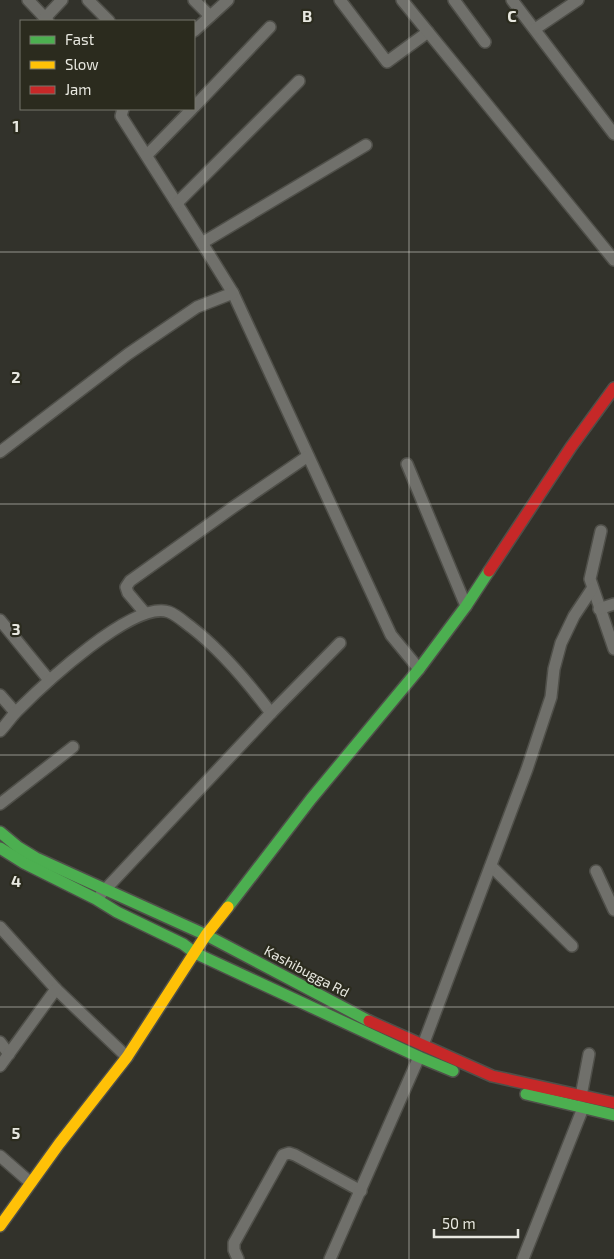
<svg xmlns="http://www.w3.org/2000/svg" width="614" height="1259" font-family="'Exo 2',sans-serif">
<style>
.lines{fill:none;stroke-linecap:round;stroke-linejoin:round}
.street-casing{stroke:#4f4f49;stroke-width:14}
.fast-casing{stroke:#4f4f49;stroke-width:14}
.slow-casing{stroke:#4f4f49;stroke-width:14}
.jam-casing{stroke:#4f4f49;stroke-width:14}
.street{stroke:#70706b;stroke-width:11}
.fast{stroke:#4caf50;stroke-width:11}
.slow{stroke:#ffc107;stroke-width:11}
.jam{stroke:#c62828;stroke-width:11}
.grid{fill:none;stroke:#e8e8e0;stroke-width:1;stroke-opacity:0.55}
.labels{text-anchor:middle;dominant-baseline:central;stroke-width:4.5;stroke-linejoin:round;paint-order:stroke}
.street-label{font-size:14px;fill:#e8e8e0;stroke:#2b2b1e}
.grid-label{font-size:16px;text-anchor:middle;font-weight:bold;fill:#e8e8e0;stroke:#2b2b1e;stroke-width:4.5;stroke-linejoin:round;paint-order:stroke}
</style>
<rect width="100%" height="100%" fill="#32322b"/>
<g class="lines">
<defs>
<g id="street">
<polyline points="28,0 48,21"/>
<polyline points="88,0 109,21"/>
<polyline points="194,0 210,16"/>
<polyline points="340,0 387,62 428,32"/>
<polyline points="402,0 614,260"/>
<polyline points="454,0 485,42"/>
<polyline points="512,0 614,134"/>
<polyline points="45,18 62,0"/>
<polyline points="535,29 578,0"/>
<polyline points="194,31 228,0"/>
<polyline points="194,107 270,27"/>
<polyline points="123,109 121,116 202,243 233,293 391,635 419,669"/>
<polyline points="147,155 192,109"/>
<polyline points="177,203 299,81"/>
<polyline points="202,243 366,145"/>
<polyline points="0,452 128,354 197,307 233,293"/>
<polyline points="407,464 466,606"/>
<polyline points="601,531 590,579 614,649"/>
<polyline points="599,609 614,604"/>
<polyline points="145,613 128,593 126,587 130,581 232,508 308,456"/>
<polyline points="0,620 49,680"/>
<polyline points="0,695 15,712"/>
<path d="M0,731C6,725 11,717 17,711C42,686 134,599 169,612C177,615 184,622 191,627C222,651 247,681 271,713"/>
<polyline points="0,804 73,747"/>
<polyline points="491,866 572,946"/>
<polyline points="596,871 614,910"/>
<polyline points="101,894 271,713 340,643"/>
<polyline points="0,927 56,989 127,1057"/>
<polyline points="0,1042 9,1054"/>
<polyline points="423,1045 527,769 551,697 554,669 561,643 574,616 592,589"/>
<polyline points="0,1066 56,989"/>
<polyline points="581,1096 589,1054"/>
<polyline points="0,1156 31,1183"/>
<polyline points="238,1259 234,1250 234,1243 283,1155 289,1153 295,1155 361,1191"/>
<polyline points="330,1259 419,1057"/>
<polyline points="523,1259 583,1108"/>
</g>
<g id="fast">
<polyline points="0,832 18,847 36,858 206,935 369,1021"/>
<polyline points="0,848 24,863 96,899 117,912 183,944 195,953 419,1057 453,1071"/>
<polyline points="228,907 311,799 419,669 466,606 489,571"/>
<polyline points="526,1094 614,1115"/>
</g>
<polyline id="slow" points="0,1226 59,1144 127,1057 206,935 228,907"/>
<g id="jam">
<polyline points="489,571 571,447 614,388"/>
<polyline points="369,1021 492,1076 614,1103"/>
</g>
</defs>
<!-- street casing -->
<use href="#street" class="street-casing"/>
<!-- fast casing -->
<use href="#fast" class="fast-casing"/>
<!-- slow casing -->
<use href="#slow" class="slow-casing"/>
<!-- jam casing -->
<use href="#jam" class="jam-casing"/>
<!-- street -->
<use href="#street" class="street"/>
<!-- fast -->
<use href="#fast" class="fast"/>
<!-- slow -->
<use href="#slow" class="slow"/>
<!-- jam -->
<use href="#jam" class="jam"/>
</g>
<!-- grid -->
<path class="grid" d="M205,0V1259M409,0V1259M0,252H614M0,504H614M0,755H614M0,1007H614"/>
<g class="labels">
<!-- street labels -->
<g class="street-label">
<text transform="translate(307 971) rotate(28)">Kashibugga Rd</text>
</g>
</g>
<g class="grid-label">
<text x="307" y="22">B</text>
<text x="512" y="22">C</text>
<text x="16" y="132">1</text>
<text x="16" y="383">2</text>
<text x="16" y="635">3</text>
<text x="16" y="887">4</text>
<text x="16" y="1139">5</text>
</g>
<!-- legend -->
<rect x="20" y="20" width="175" height="90" fill="#2b2b1e" stroke="#77776c"/>
<rect x="30" y="36" width="25" height="8" fill="#4caf50" stroke="#77776c"/>
<text x="65" y="45" font-size="15" fill="#e8e8e0">Fast</text>
<rect x="30" y="61" width="25" height="8" fill="#ffc107" stroke="#77776c"/>
<text x="65" y="70" font-size="15" fill="#e8e8e0">Slow</text>
<rect x="30" y="86" width="25" height="8" fill="#c62828" stroke="#77776c"/>
<text x="65" y="95" font-size="15" fill="#e8e8e0">Jam</text>
<!-- scale -->
<path d="M434 1229v8h84v-8" fill="none" stroke="#e8e8e0" stroke-width="2.5"/>
<text x="442" y="1229" font-size="15" fill="#e8e8e0" stroke="#2b2b1e" stroke-width="4" paint-order="stroke">50 m</text>
</svg>
